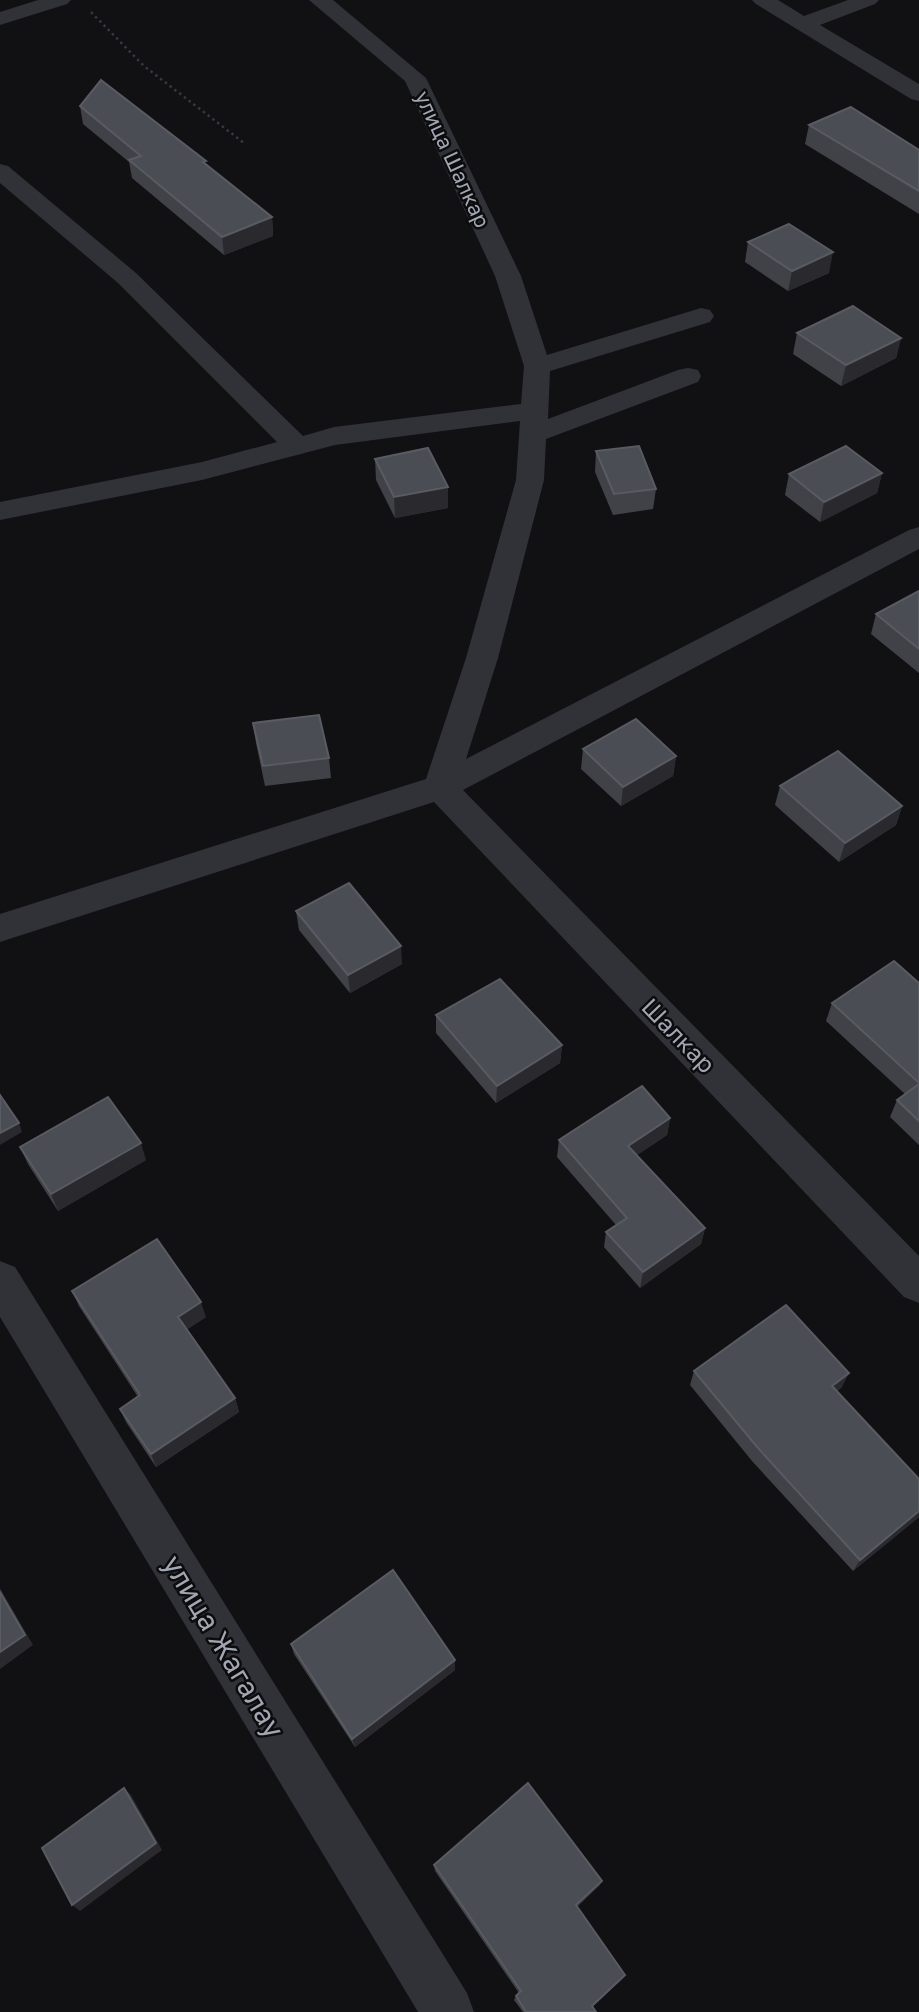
<svg xmlns="http://www.w3.org/2000/svg" width="919" height="2012" font-family="'Golos Text',sans-serif">
<style>
.lines{fill:none;stroke-linecap:round;stroke-linejoin:round}
.path{stroke:#37393f;stroke-width:2.5;stroke-dasharray:2.5 3.5;stroke-linecap:butt}
.minor{fill:#313238;fill-rule:evenodd}
.wall{fill:#414248}
.shaded-wall{fill:#2a2a2e}
.building{fill:#4b4d54;stroke:#595b63;stroke-width:2}
.labels{text-anchor:middle;dominant-baseline:central;stroke-width:5;stroke-linejoin:round;paint-order:stroke}
.far-street-label{font-size:21px;fill:#a0a6b4;stroke:#0c0c0d}
.street-label{font-size:24px;fill:#a0a6b4;stroke:#0c0c0d}
.near-street-label{font-size:28px;fill:#a0a6b4;stroke:#0c0c0d}
</style>
<rect width="100%" height="100%" fill="#111012"/>
<g class="lines">
<!-- path -->
<polyline class="path" points="91,12 144,66 244,143"/>
<!-- minor -->
<g class="minor">
<polygon points="38,0 71,0 67,4 0,25 0,12"/>
<polygon points="309,0 333,0 426,78 521,276 547,355 701,308 710,310 714,316 710,322 550,371 548,419 678,370 688,368 698,370 701,376 698,382 546,439 544,480 498,658 466,759 909,530 919,527 919,549 463,790 919,1256 919,1303 904,1297 434,802 0,942 0,914 426,779 466,658 516,480 520,421 335,445 202,480 0,520 0,502 202,462 277,442 118,283 0,183 0,164 8,166 136,273 303,436 334,427 521,404 524,366 495,276 405,81"/>
<polygon points="752,0 778,0 804,16 848,0 879,0 875,4 820,25 919,84 919,101 911,99 756,4"/>
<polygon points="0,1261 15,1267 467,1993 474,2012 418,2012 0,1317"/>
</g>
</g>
<!-- wall -->
<g class="wall">
<polygon points="80,106 206,164 272,217 273,236 224,255 132,178 129,162 83,124"/>
<polygon points="809,125 919,150 919,214 805,144"/>
<polygon points="748,242 829,273 788,291 745,262"/>
<polygon points="797,333 901,338 896,358 841,386 793,354"/>
<polygon points="596,451 656,489 653,509 613,515 595,472"/>
<polygon points="375,459 448,487 448,508 395,518 376,480"/>
<polygon points="882,473 877,493 820,522 785,495 789,474"/>
<polygon points="919,591 919,673 871,634 876,614"/>
<polygon points="253,723 329,758 331,778 265,786 256,743"/>
<polygon points="583,749 676,756 673,776 621,806 581,769"/>
<polygon points="780,786 902,806 896,825 839,862 775,805"/>
<polygon points="296,911 402,964 350,993 299,930"/>
<polygon points="919,983 919,1145 890,1117 897,1100 905,1094 826,1021 832,1003"/>
<polygon points="436,1015 562,1045 560,1063 496,1103 436,1033"/>
<polygon points="670,1118 667,1135 637,1155 705,1228 701,1244 640,1288 604,1247 606,1232 616,1225 557,1157 559,1140"/>
<polygon points="20,1147 146,1160 58,1211 28,1164"/>
<polygon points="72,1291 206,1317 186,1330 235,1398 239,1412 156,1467 126,1422 120,1409 138,1397 79,1306"/>
<polygon points="694,1371 842,1387 837,1391 919,1479 919,1517 853,1571 752,1461 690,1385"/>
<polygon points="291,1644 455,1660 455,1670 355,1747 294,1654"/>
<polygon points="434,1865 602,1881 599,1886 577,1907 592,2007 596,2012 523,2012 514,2000 516,1996 519,1993 435,1871"/>
</g>
<!-- shaded-wall -->
<g class="shaded-wall">
<polygon points="272,217 273,236 224,255 222,237"/>
<polygon points="833,252 829,273 788,291 792,271"/>
<polygon points="901,338 896,358 841,386 846,365"/>
<polygon points="882,473 877,493 820,522 824,502"/>
<polygon points="448,487 448,508 395,518 394,497"/>
<polygon points="676,756 673,776 621,806 623,787"/>
<polygon points="902,806 896,825 839,862 845,843"/>
<polygon points="401,946 402,964 350,993 348,975"/>
<polygon points="562,1045 560,1063 496,1103 497,1086"/>
<polygon points="670,1118 667,1135 625,1163 628,1146"/>
<polygon points="19,1123 22,1132 0,1145 0,1133"/>
<polygon points="141,1143 146,1160 58,1211 51,1194"/>
<polygon points="705,1228 701,1244 640,1288 643,1272"/>
<polygon points="201,1302 206,1317 183,1332 178,1317"/>
<polygon points="849,1373 842,1387 826,1400 832,1386"/>
<polygon points="235,1398 239,1412 156,1467 151,1454"/>
<polygon points="919,1511 919,1517 853,1571 860,1560"/>
<polygon points="0,1588 33,1645 0,1669"/>
<polygon points="455,1660 455,1670 355,1747 352,1739"/>
<polygon points="124,1788 131,1795 162,1850 80,1911 72,1905"/>
<polygon points="602,1881 599,1886 573,1910 576,1905"/>
</g>
<!-- building -->
<g class="building">
<polygon points="101,80 206,161 203,162 272,217 222,237 129,160 141,156 80,106"/>
<polygon points="851,107 919,150 919,191 809,125"/>
<polygon points="789,224 833,252 792,271 748,242"/>
<polygon points="853,306 901,338 846,365 797,333"/>
<polygon points="639,446 656,489 614,494 596,451"/>
<polygon points="846,446 882,473 824,502 789,474"/>
<polygon points="428,448 448,487 394,497 375,459"/>
<polygon points="919,591 919,649 876,614"/>
<polygon points="319,715 329,758 263,766 253,723"/>
<polygon points="636,719 676,756 623,787 583,749"/>
<polygon points="838,751 902,806 845,843 780,786"/>
<polygon points="349,883 401,946 348,975 296,911"/>
<polygon points="894,961 919,983 919,1083 832,1003"/>
<polygon points="500,979 562,1045 497,1086 436,1015"/>
<polygon points="919,1084 919,1121 897,1100"/>
<polygon points="642,1086 670,1118 628,1146 705,1228 643,1272 606,1232 627,1218 559,1140"/>
<polygon points="0,1095 19,1123 0,1133"/>
<polygon points="108,1097 141,1143 51,1194 20,1147"/>
<polygon points="157,1239 201,1302 178,1317 235,1398 151,1454 120,1409 140,1395 72,1291"/>
<polygon points="786,1305 849,1373 832,1386 919,1479 919,1511 860,1560 758,1448 694,1371"/>
<polygon points="393,1570 455,1660 352,1739 291,1644"/>
<polygon points="0,1592 25,1635 0,1652"/>
<polygon points="528,1783 602,1881 576,1905 625,1975 592,2006 596,2012 526,2012 516,1996 521,1991 434,1865"/>
<polygon points="124,1788 156,1843 72,1905 42,1848"/>
</g>
<g class="labels">
<!-- far-street labels -->
<g class="far-street-label">
<text transform="translate(453 159) rotate(65)">улица Шалкар</text>
</g>
<!-- street labels -->
<g class="street-label">
<text transform="translate(679 1035) rotate(46)">Шалкар</text>
</g>
<!-- near-street labels -->
<g class="near-street-label">
<text transform="translate(224 1646) rotate(59)">улица Жагалау</text>
</g>
</g>
</svg>
